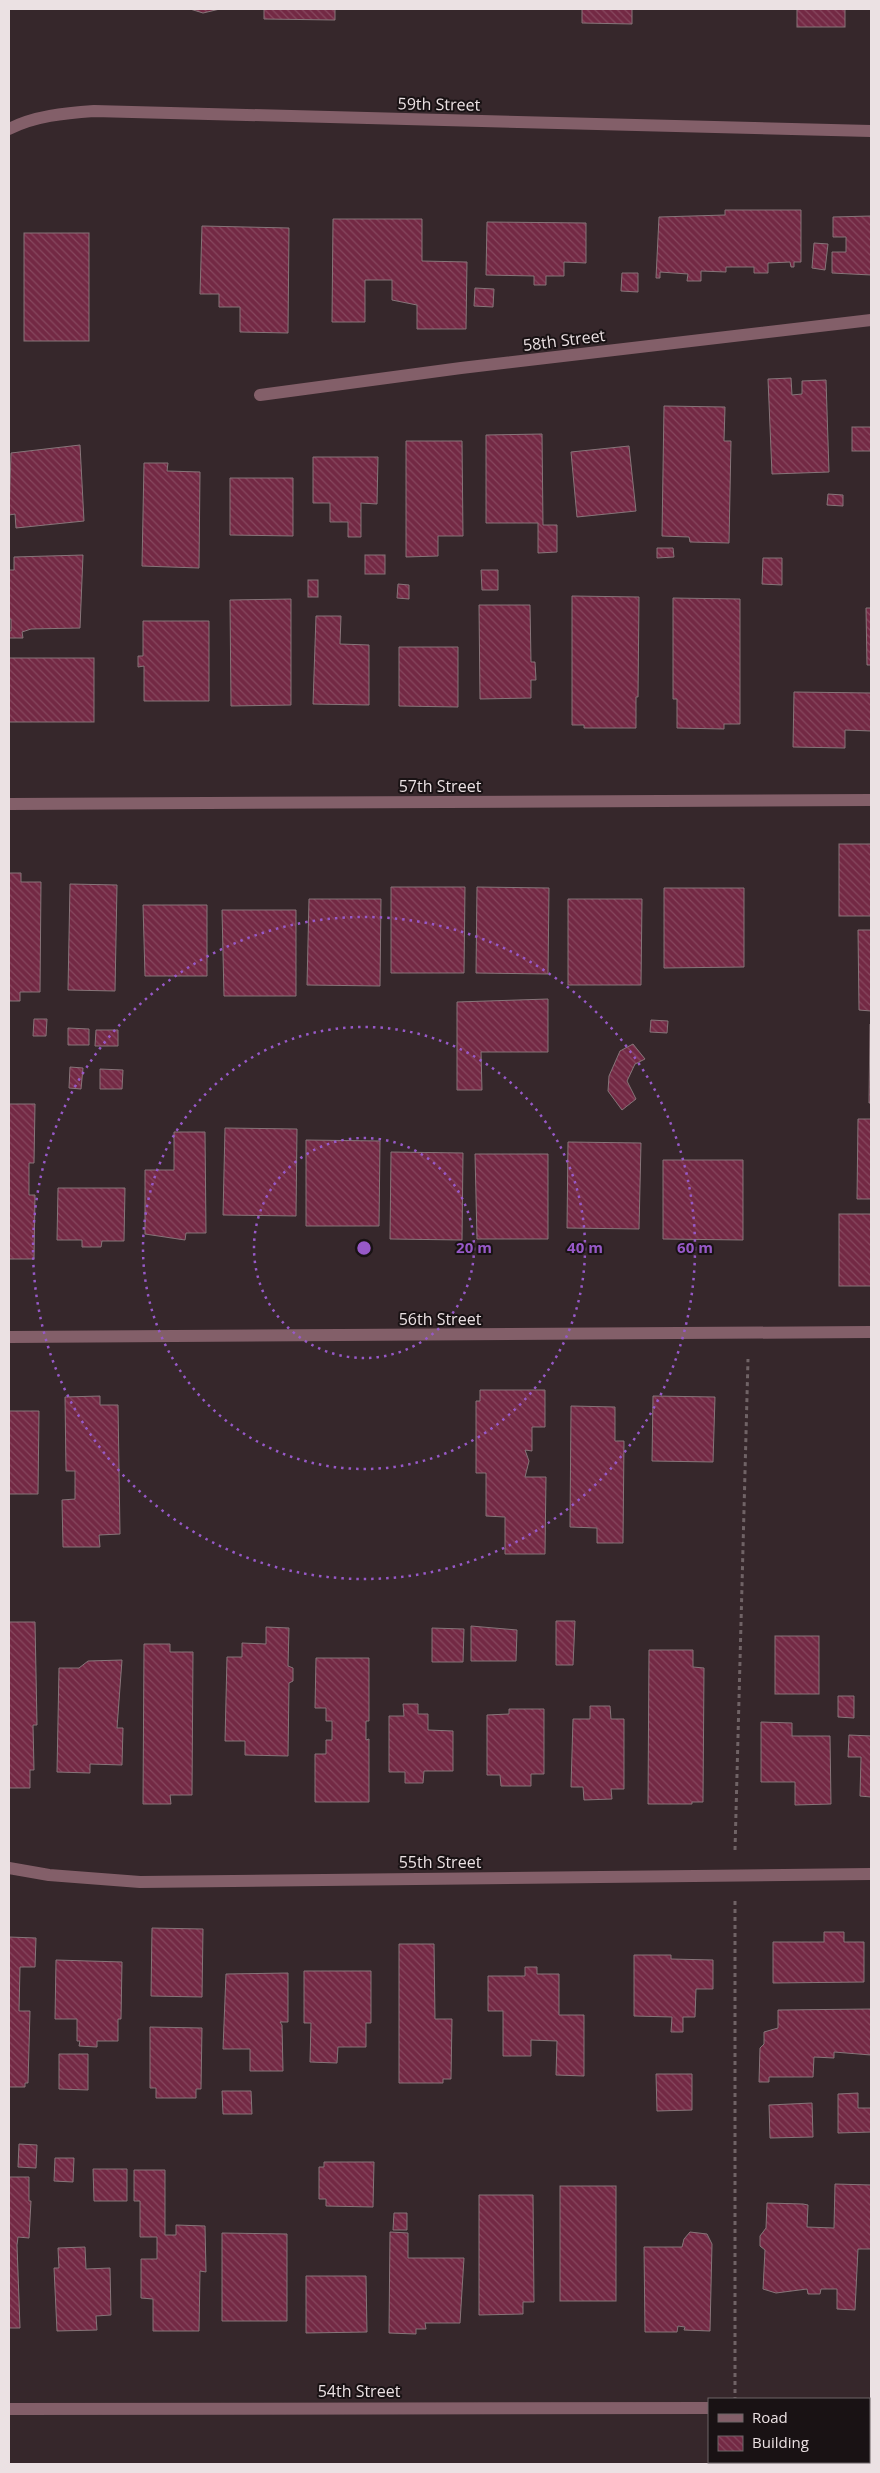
<svg xmlns="http://www.w3.org/2000/svg" width="880" height="2473" font-family="'Open Sans',sans-serif">
<style>
.building{fill:url(#building-back-hatch);stroke:#867579}
.lines{fill:none;stroke-linecap:round;stroke-linejoin:round}
.path{stroke:#706366;stroke-width:3;stroke-dasharray:4 4;stroke-linecap:butt}
.minor{stroke:#835f69;stroke-width:12}
.ring{fill:none;stroke:#9759c8;stroke-width:2.5;stroke-dasharray:2.5 5}
.labels{text-anchor:middle;dominant-baseline:central;stroke-width:4;stroke-linejoin:round;paint-order:stroke}
.street-label{font-size:16px;fill:#ebe1e3;stroke:#191214}
.centre{fill:#9759c8;stroke:#191214;stroke-width:2.5}
.ring-label{font-size:15px;text-anchor:middle;font-weight:bold;fill:#9759c8;stroke:#191214;stroke-width:4;stroke-linejoin:round;paint-order:stroke}
</style>
<defs>
<pattern id="building-back-hatch" width="6" height="6" patternUnits="userSpaceOnUse" patternTransform="scale(1.25)"><rect width="6" height="6" fill="#732944"/><path d="M-1 5l2 2M0 0l6 6M5-1l2 2" fill="none" stroke="#87485f"/></pattern>
</defs>
<rect width="100%" height="100%" fill="#36272b"/>
<!-- building -->
<g class="building">
<polygon points="190,9 220,9 203,13"/>
<polygon points="264,9 335,9 335,20 264,19"/>
<polygon points="582,9 632,9 632,24 582,23"/>
<rect x="797" y="9" width="48" height="18"/>
<polygon points="725,210 801,210 801,262 794,262 794,267 791,267 790,262 768,263 768,273 754,273 754,267 726,267 726,272 701,271 701,281 687,281 688,274 660,272 660,278 656,278 659,217 725,215"/>
<polygon points="871,216 871,275 832,273 832,252 846,252 846,237 833,237 833,217"/>
<polygon points="333,219 422,219 422,261 467,262 466,329 417,329 417,305 392,300 392,280 365,280 365,322 332,322"/>
<polygon points="487,222 586,223 586,263 564,262 564,276 546,276 546,285 534,285 534,276 486,275"/>
<polygon points="202,226 289,228 288,333 240,332 240,307 219,307 219,294 200,294"/>
<rect x="24" y="233" width="65" height="108"/>
<polygon points="814,243 828,244 825,270 812,268"/>
<polygon points="622,273 638,273 638,292 621,291"/>
<polygon points="475,288 494,289 493,307 474,306"/>
<polygon points="791,378 792,395 802,394 802,381 826,380 829,472 772,474 768,379"/>
<polygon points="664,406 725,407 724,441 731,441 729,543 690,542 689,537 662,536"/>
<rect x="852" y="427" width="19" height="24"/>
<polygon points="542,434 543,525 557,525 557,552 538,553 538,523 486,523 486,435"/>
<polygon points="406,441 462,441 463,536 438,536 438,556 406,557"/>
<polygon points="80,445 84,521 16,528 15,514 9,515 11,453"/>
<polygon points="629,446 636,511 577,517 571,452"/>
<polygon points="313,457 378,457 377,504 361,503 361,537 348,537 348,522 330,522 330,503 313,503"/>
<polygon points="144,463 168,463 167,471 200,472 199,568 142,566"/>
<polygon points="230,478 293,478 293,536 230,535"/>
<polygon points="828,494 843,495 843,506 827,505"/>
<polygon points="657,548 673,548 674,557 657,558"/>
<polygon points="83,555 80,628 31,629 22,632 23,638 9,638 9,631 11,631 11,619 9,619 9,570 14,570 14,557"/>
<rect x="365" y="555" width="20" height="19"/>
<polygon points="763,558 782,558 782,585 762,584"/>
<polygon points="481,570 498,570 498,590 482,590"/>
<rect x="308" y="580" width="10" height="17"/>
<polygon points="398,584 409,585 409,599 397,598"/>
<polygon points="572,596 639,597 638,697 636,697 636,728 584,728 584,725 572,725"/>
<polygon points="673,598 740,599 740,724 724,724 724,729 677,728 677,699 673,699"/>
<polygon points="291,599 291,705 231,706 230,600"/>
<polygon points="479,605 530,605 531,662 535,662 536,680 531,680 531,698 480,699"/>
<polygon points="866,608 871,608 871,665 867,665"/>
<polygon points="316,616 341,616 340,644 369,645 369,705 313,704"/>
<polygon points="143,621 209,621 209,701 144,701 144,666 138,667 138,656 143,656"/>
<polygon points="399,647 458,647 458,707 399,706"/>
<rect x="9" y="658" width="85" height="64"/>
<polygon points="794,692 871,693 871,731 845,730 845,748 793,747"/>
<rect x="839" y="844" width="32" height="72"/>
<polygon points="9,873 21,873 21,882 41,882 40,992 20,992 20,1001 9,1001"/>
<polygon points="70,884 117,885 115,991 68,990"/>
<polygon points="391,887 465,887 464,973 391,973"/>
<polygon points="477,887 549,888 548,974 476,973"/>
<polygon points="664,888 744,888 744,967 664,968"/>
<polygon points="309,899 381,899 380,986 307,985"/>
<polygon points="568,899 642,899 641,985 568,985"/>
<polygon points="143,905 207,905 207,976 145,976"/>
<polygon points="222,910 296,910 296,996 224,996"/>
<polygon points="858,930 871,930 871,1011 859,1010"/>
<polygon points="548,999 548,1052 481,1052 482,1090 457,1090 457,1002"/>
<polygon points="34,1019 47,1019 46,1036 33,1036"/>
<polygon points="651,1020 668,1021 667,1033 650,1032"/>
<polygon points="870,1024 871,1024 871,1103 869,1103"/>
<polygon points="68,1028 89,1029 89,1045 68,1045"/>
<polygon points="96,1030 118,1030 118,1046 95,1046"/>
<polygon points="633,1044 645,1059 635,1064 627,1081 636,1099 622,1110 608,1091 609,1076 620,1051"/>
<polygon points="70,1067 83,1068 81,1089 69,1088"/>
<polygon points="100,1069 123,1070 122,1089 100,1089"/>
<polygon points="9,1104 35,1104 34,1163 29,1163 29,1195 35,1195 34,1259 9,1259"/>
<polygon points="858,1119 871,1119 871,1199 857,1199"/>
<polygon points="225,1128 297,1129 296,1216 223,1215"/>
<polygon points="174,1132 205,1132 206,1233 186,1233 185,1240 145,1234 145,1170 174,1170"/>
<polygon points="306,1140 380,1141 379,1226 306,1226"/>
<polygon points="568,1142 641,1143 639,1229 567,1228"/>
<polygon points="391,1152 463,1153 462,1240 390,1239"/>
<polygon points="475,1154 548,1154 548,1239 477,1239"/>
<polygon points="663,1160 743,1160 743,1240 663,1239"/>
<polygon points="58,1188 125,1188 124,1241 102,1241 101,1247 82,1247 82,1240 57,1240"/>
<rect x="839" y="1214" width="32" height="72"/>
<polygon points="480,1390 545,1390 545,1427 532,1427 532,1451 525,1450 529,1461 525,1477 546,1477 545,1554 505,1554 505,1517 486,1516 486,1473 476,1473 476,1401 480,1401"/>
<polygon points="100,1396 100,1405 118,1405 120,1534 99,1535 100,1547 63,1547 62,1500 75,1499 75,1471 66,1471 65,1397"/>
<polygon points="653,1396 715,1397 713,1462 652,1461"/>
<polygon points="571,1406 615,1407 615,1441 624,1441 623,1543 597,1543 597,1528 570,1527"/>
<polygon points="9,1411 39,1411 38,1494 9,1494"/>
<polygon points="556,1621 575,1621 573,1665 556,1665"/>
<polygon points="9,1622 35,1622 37,1725 33,1725 34,1770 30,1770 30,1788 9,1788"/>
<polygon points="471,1626 517,1630 516,1661 471,1661"/>
<polygon points="266,1627 289,1628 288,1666 293,1668 293,1681 289,1683 288,1756 245,1755 245,1741 225,1741 227,1657 242,1657 242,1643 266,1644"/>
<polygon points="432,1628 464,1629 463,1662 432,1662"/>
<rect x="775" y="1636" width="44" height="58"/>
<polygon points="144,1644 170,1644 170,1652 193,1652 192,1795 170,1795 171,1804 143,1804"/>
<polygon points="649,1650 693,1650 693,1667 704,1668 703,1802 692,1802 692,1804 648,1804"/>
<polygon points="316,1658 369,1658 369,1721 366,1721 366,1740 369,1739 369,1802 315,1802 315,1754 326,1754 326,1740 332,1740 332,1721 326,1721 326,1708 315,1708"/>
<polygon points="122,1660 117,1728 123,1728 122,1765 90,1764 90,1773 57,1772 59,1668 79,1668 88,1661"/>
<polygon points="838,1696 854,1696 854,1718 838,1717"/>
<polygon points="403,1704 418,1704 418,1714 428,1714 428,1730 453,1731 453,1771 424,1771 423,1783 405,1783 405,1772 389,1772 389,1716 404,1716"/>
<polygon points="590,1706 610,1706 611,1719 624,1719 624,1789 611,1789 612,1799 584,1800 583,1787 571,1787 573,1719 590,1719"/>
<polygon points="509,1709 544,1709 544,1774 531,1774 531,1786 501,1786 500,1775 487,1775 487,1715 509,1714"/>
<polygon points="761,1722 792,1723 792,1736 830,1736 831,1804 795,1805 795,1782 761,1782"/>
<polygon points="849,1735 871,1736 871,1797 860,1796 861,1757 848,1757"/>
<polygon points="152,1928 203,1929 202,1997 151,1996"/>
<polygon points="824,1932 844,1932 844,1942 864,1942 864,1982 773,1983 773,1942 824,1942"/>
<polygon points="9,1937 36,1938 35,1967 20,1967 19,2011 30,2011 28,2083 25,2083 25,2087 9,2087"/>
<polygon points="399,1944 434,1944 435,2019 452,2019 451,2079 443,2079 443,2083 399,2083"/>
<polygon points="634,1955 671,1955 671,1959 713,1960 713,1989 696,1989 695,2017 683,2017 683,2032 671,2032 672,2017 634,2016"/>
<polygon points="56,1960 122,1962 121,2019 118,2019 118,2041 97,2041 97,2047 79,2046 80,2041 77,2041 77,2019 55,2019"/>
<polygon points="525,1967 537,1967 537,1974 559,1974 559,2015 584,2015 584,2076 556,2075 557,2041 531,2040 531,2056 503,2056 503,2011 488,2011 488,1976 525,1976"/>
<polygon points="304,1971 371,1971 371,2023 366,2023 366,2047 338,2047 337,2063 310,2062 311,2023 304,2023"/>
<polygon points="288,1973 288,2022 280,2022 282,2025 283,2071 250,2071 250,2049 223,2049 226,1974"/>
<polygon points="871,2009 871,2055 834,2052 834,2058 814,2057 813,2077 769,2077 769,2082 759,2082 760,2048 764,2044 764,2032 778,2028 778,2010"/>
<polygon points="150,2027 202,2028 201,2089 196,2089 196,2098 156,2098 156,2088 150,2088"/>
<polygon points="59,2054 88,2054 88,2090 59,2089"/>
<polygon points="656,2074 692,2074 692,2110 657,2111"/>
<polygon points="222,2091 251,2091 252,2114 223,2114"/>
<polygon points="858,2093 858,2108 871,2108 871,2132 838,2133 838,2094"/>
<polygon points="812,2103 813,2137 770,2138 769,2105"/>
<polygon points="19,2144 37,2145 36,2168 18,2167"/>
<polygon points="55,2158 74,2158 73,2182 54,2181"/>
<polygon points="324,2162 374,2162 373,2207 326,2206 326,2199 319,2199 319,2167 324,2167"/>
<polygon points="93,2169 127,2169 127,2201 94,2201"/>
<polygon points="134,2170 165,2170 165,2235 176,2235 176,2225 205,2226 206,2272 200,2271 199,2331 153,2331 153,2299 141,2298 141,2259 157,2259 157,2237 140,2237 140,2201 134,2201"/>
<polygon points="9,2177 29,2177 29,2201 31,2201 29,2238 18,2237 17,2245 20,2328 9,2328"/>
<polygon points="835,2184 871,2185 871,2249 858,2249 855,2310 837,2309 837,2289 821,2289 820,2294 808,2294 807,2289 776,2293 763,2289 765,2250 760,2246 760,2236 766,2228 767,2203 803,2204 808,2205 807,2227 834,2228"/>
<rect x="560" y="2186" width="56" height="115"/>
<polygon points="479,2195 533,2195 534,2302 523,2302 523,2314 479,2315"/>
<polygon points="394,2213 407,2213 407,2230 393,2230"/>
<polygon points="390,2232 408,2233 408,2258 464,2258 460,2323 425,2323 426,2329 416,2329 416,2334 389,2333"/>
<polygon points="690,2232 707,2234 712,2244 710,2331 684,2330 685,2327 678,2326 677,2332 645,2332 644,2247 682,2247 684,2239"/>
<polygon points="222,2233 287,2234 287,2321 222,2321"/>
<polygon points="85,2247 86,2269 110,2268 111,2315 96,2316 97,2330 57,2331 54,2268 59,2268 58,2248"/>
<polygon points="306,2276 366,2276 367,2332 306,2333"/>
</g>
<g class="lines">
<!-- path -->
<g class="path">
<polyline points="735,1850 748,1359"/>
<polyline points="735,1901 735,2399"/>
</g>
<!-- minor -->
<g class="minor">
<path d="M9,129C34,116 65,113 94,111L871,131"/>
<polyline points="260,395 461,368 871,320"/>
<polyline points="9,804 871,800"/>
<polyline points="9,1337 871,1332"/>
<polyline points="9,1868 49,1875 140,1882 871,1874"/>
<polyline points="9,2409 709,2408"/>
<polyline points="869,2409 871,2409"/>
<polyline points="736,2462 736,2464"/>
</g>
</g>
<!-- distance rings -->
<g class="ring">
<circle cx="364" cy="1248" r="110"/>
<circle cx="364" cy="1248" r="221"/>
<circle cx="364" cy="1248" r="331"/>
</g>
<g class="labels">
<!-- street labels -->
<g class="street-label">
<text transform="translate(439 104) rotate(1)">59th Street</text>
<text transform="translate(564 340) rotate(-7)">58th Street</text>
<text x="440" y="786">57th Street</text>
<text x="440" y="1319">56th Street</text>
<text x="440" y="1862">55th Street</text>
<text x="359" y="2391">54th Street</text>
</g>
</g>
<circle cx="364" cy="1248" r="8" class="centre"/>
<g class="ring-label">
<text x="474" y="1253">20 m</text>
<text x="585" y="1253">40 m</text>
<text x="695" y="1253">60 m</text>
</g>
<!-- border -->
<rect width="880" height="2473" fill="none" stroke="#ebe1e3" stroke-width="20"/>
<!-- legend -->
<rect x="708" y="2398" width="162" height="65" fill="#191214" stroke="#6d6567"/>
<rect x="718" y="2414" width="25" height="8" fill="#835f69" stroke="#6d6567"/>
<text x="752" y="2423" font-size="15" fill="#ebe1e3">Road</text>
<rect x="718" y="2436" width="25" height="15" fill="url(#building-back-hatch)" stroke="#6d6567"/>
<text x="752" y="2448" font-size="15" fill="#ebe1e3">Building</text>
</svg>
